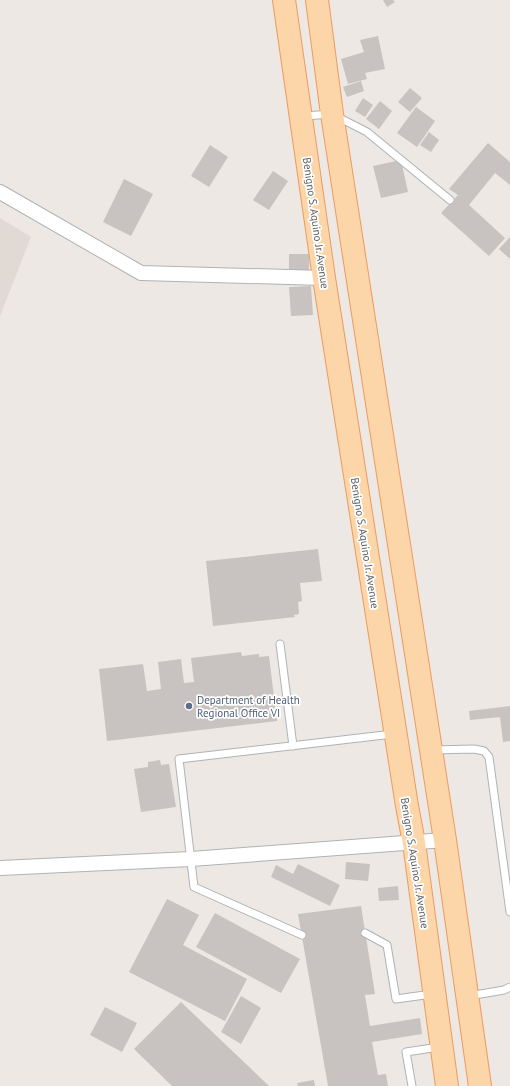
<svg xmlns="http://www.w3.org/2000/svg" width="510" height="1086" font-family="'PT Sans',sans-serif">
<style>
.education{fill:#e0d9d4}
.building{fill:#c8c3c0}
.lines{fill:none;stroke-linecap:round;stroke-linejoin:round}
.service-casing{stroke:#aeb3b5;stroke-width:9}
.minor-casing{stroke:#aeb3b5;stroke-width:16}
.primary-casing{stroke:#ec9a5d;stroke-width:24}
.service{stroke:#fff;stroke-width:7}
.minor{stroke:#fff;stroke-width:14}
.primary{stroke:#fcd6a9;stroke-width:22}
.service-dot{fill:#5c6f8a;stroke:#fff;stroke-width:1.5}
.labels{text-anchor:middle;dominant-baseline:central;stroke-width:3.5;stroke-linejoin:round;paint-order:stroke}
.street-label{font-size:11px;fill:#5b6163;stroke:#fff}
.service-label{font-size:11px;fill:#4e5e75;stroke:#fff;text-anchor:start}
</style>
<rect width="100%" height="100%" fill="#ede8e3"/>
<!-- education -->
<polygon class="education" points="0,218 31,237 0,316"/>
<!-- building -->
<g class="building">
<polygon points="383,0 393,0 395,2 387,7"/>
<polygon points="378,36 385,69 365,73 367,79 348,84 341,59 364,52 360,40"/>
<polygon points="361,81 364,91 347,97 343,87"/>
<polygon points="410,88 422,98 410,112 398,102"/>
<polygon points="363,98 373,105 365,117 355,111"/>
<polygon points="380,101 392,111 379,129 366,119"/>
<polygon points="416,107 435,121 417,147 397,133"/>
<polygon points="429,132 439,140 431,152 420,145"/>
<polygon points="488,143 510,162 510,185 495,173 469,205 505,238 489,256 441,213 458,195 449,189"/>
<polygon points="210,145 228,157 209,187 191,176"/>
<polygon points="401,160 408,192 381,198 373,166"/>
<polygon points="273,171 288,181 269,210 253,200"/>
<polygon points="124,179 153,194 131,236 103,222"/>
<polygon points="510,237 510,259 499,249"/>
<rect x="289" y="254" width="20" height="16"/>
<polygon points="311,286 313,315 291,316 289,287"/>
<polygon points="318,549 322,581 300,583 302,601 298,602 299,614 294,615 295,617 213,626 206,561"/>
<polygon points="241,652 242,656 259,654 259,657 269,656 277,721 107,741 99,669 143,664 147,691 161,689 158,662 181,659 184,683 194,682 191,658"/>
<polygon points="510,706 510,741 503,742 500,717 470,720 469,711"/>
<polygon points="160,760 161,765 169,764 176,807 141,812 134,769 148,767 148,762"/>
<polygon points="346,862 370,864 368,881 345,879"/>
<polygon points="298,864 340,885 330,906 271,877 276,865 293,874"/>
<polygon points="398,886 399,900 379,901 378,888"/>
<polygon points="167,899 199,915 183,945 247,979 225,1021 129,972"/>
<polygon points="361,906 375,994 365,995 370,1026 420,1018 422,1034 372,1042 378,1075 386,1074 388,1086 328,1086 298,914"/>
<polygon points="215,913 300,959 281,993 196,947"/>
<polygon points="241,996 261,1008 241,1044 221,1032"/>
<polygon points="181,1002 269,1086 172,1086 134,1049"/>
<polygon points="105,1007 137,1023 122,1052 90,1035"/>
<polygon points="314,1080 315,1086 298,1086 297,1083"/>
</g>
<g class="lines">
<defs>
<g id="service">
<polyline points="304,116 332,114 367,132 450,200"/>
<polyline points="280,644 293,746"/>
<polyline points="433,750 474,749 484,751 489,757 510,912"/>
<polyline points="365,933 387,945 396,999 432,994"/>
<polyline points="302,935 194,887 179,759 393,734"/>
<polyline points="469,996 504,990 510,987"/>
<polyline points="412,1086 406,1052 439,1047"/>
</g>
<g id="minor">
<polyline points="0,192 141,273 324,278"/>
<polyline points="0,868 191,859 445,840"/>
</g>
<g id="primary">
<polyline points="284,0 324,278 407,806 414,843 447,1086"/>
<polyline points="317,0 332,114 445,840 480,1086"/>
</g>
</defs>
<!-- service casing -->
<use href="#service" class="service-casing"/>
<!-- minor casing -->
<use href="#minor" class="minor-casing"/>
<!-- primary casing -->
<use href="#primary" class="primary-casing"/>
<!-- service -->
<use href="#service" class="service"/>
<!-- minor -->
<use href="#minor" class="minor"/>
<!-- primary -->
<use href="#primary" class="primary"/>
</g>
<!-- markers -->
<circle class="service-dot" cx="189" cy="706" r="4"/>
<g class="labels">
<!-- street labels -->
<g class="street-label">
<text transform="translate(316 223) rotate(82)">Benigno S. Aquino Jr. Avenue</text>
<text transform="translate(365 543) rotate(81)">Benigno S. Aquino Jr. Avenue</text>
<text transform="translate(415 863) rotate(81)">Benigno S. Aquino Jr. Avenue</text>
</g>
<!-- service labels -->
<g class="service-label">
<text x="197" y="700">Department of Health<tspan x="197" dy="13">Regional Office VI</tspan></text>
</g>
</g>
</svg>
